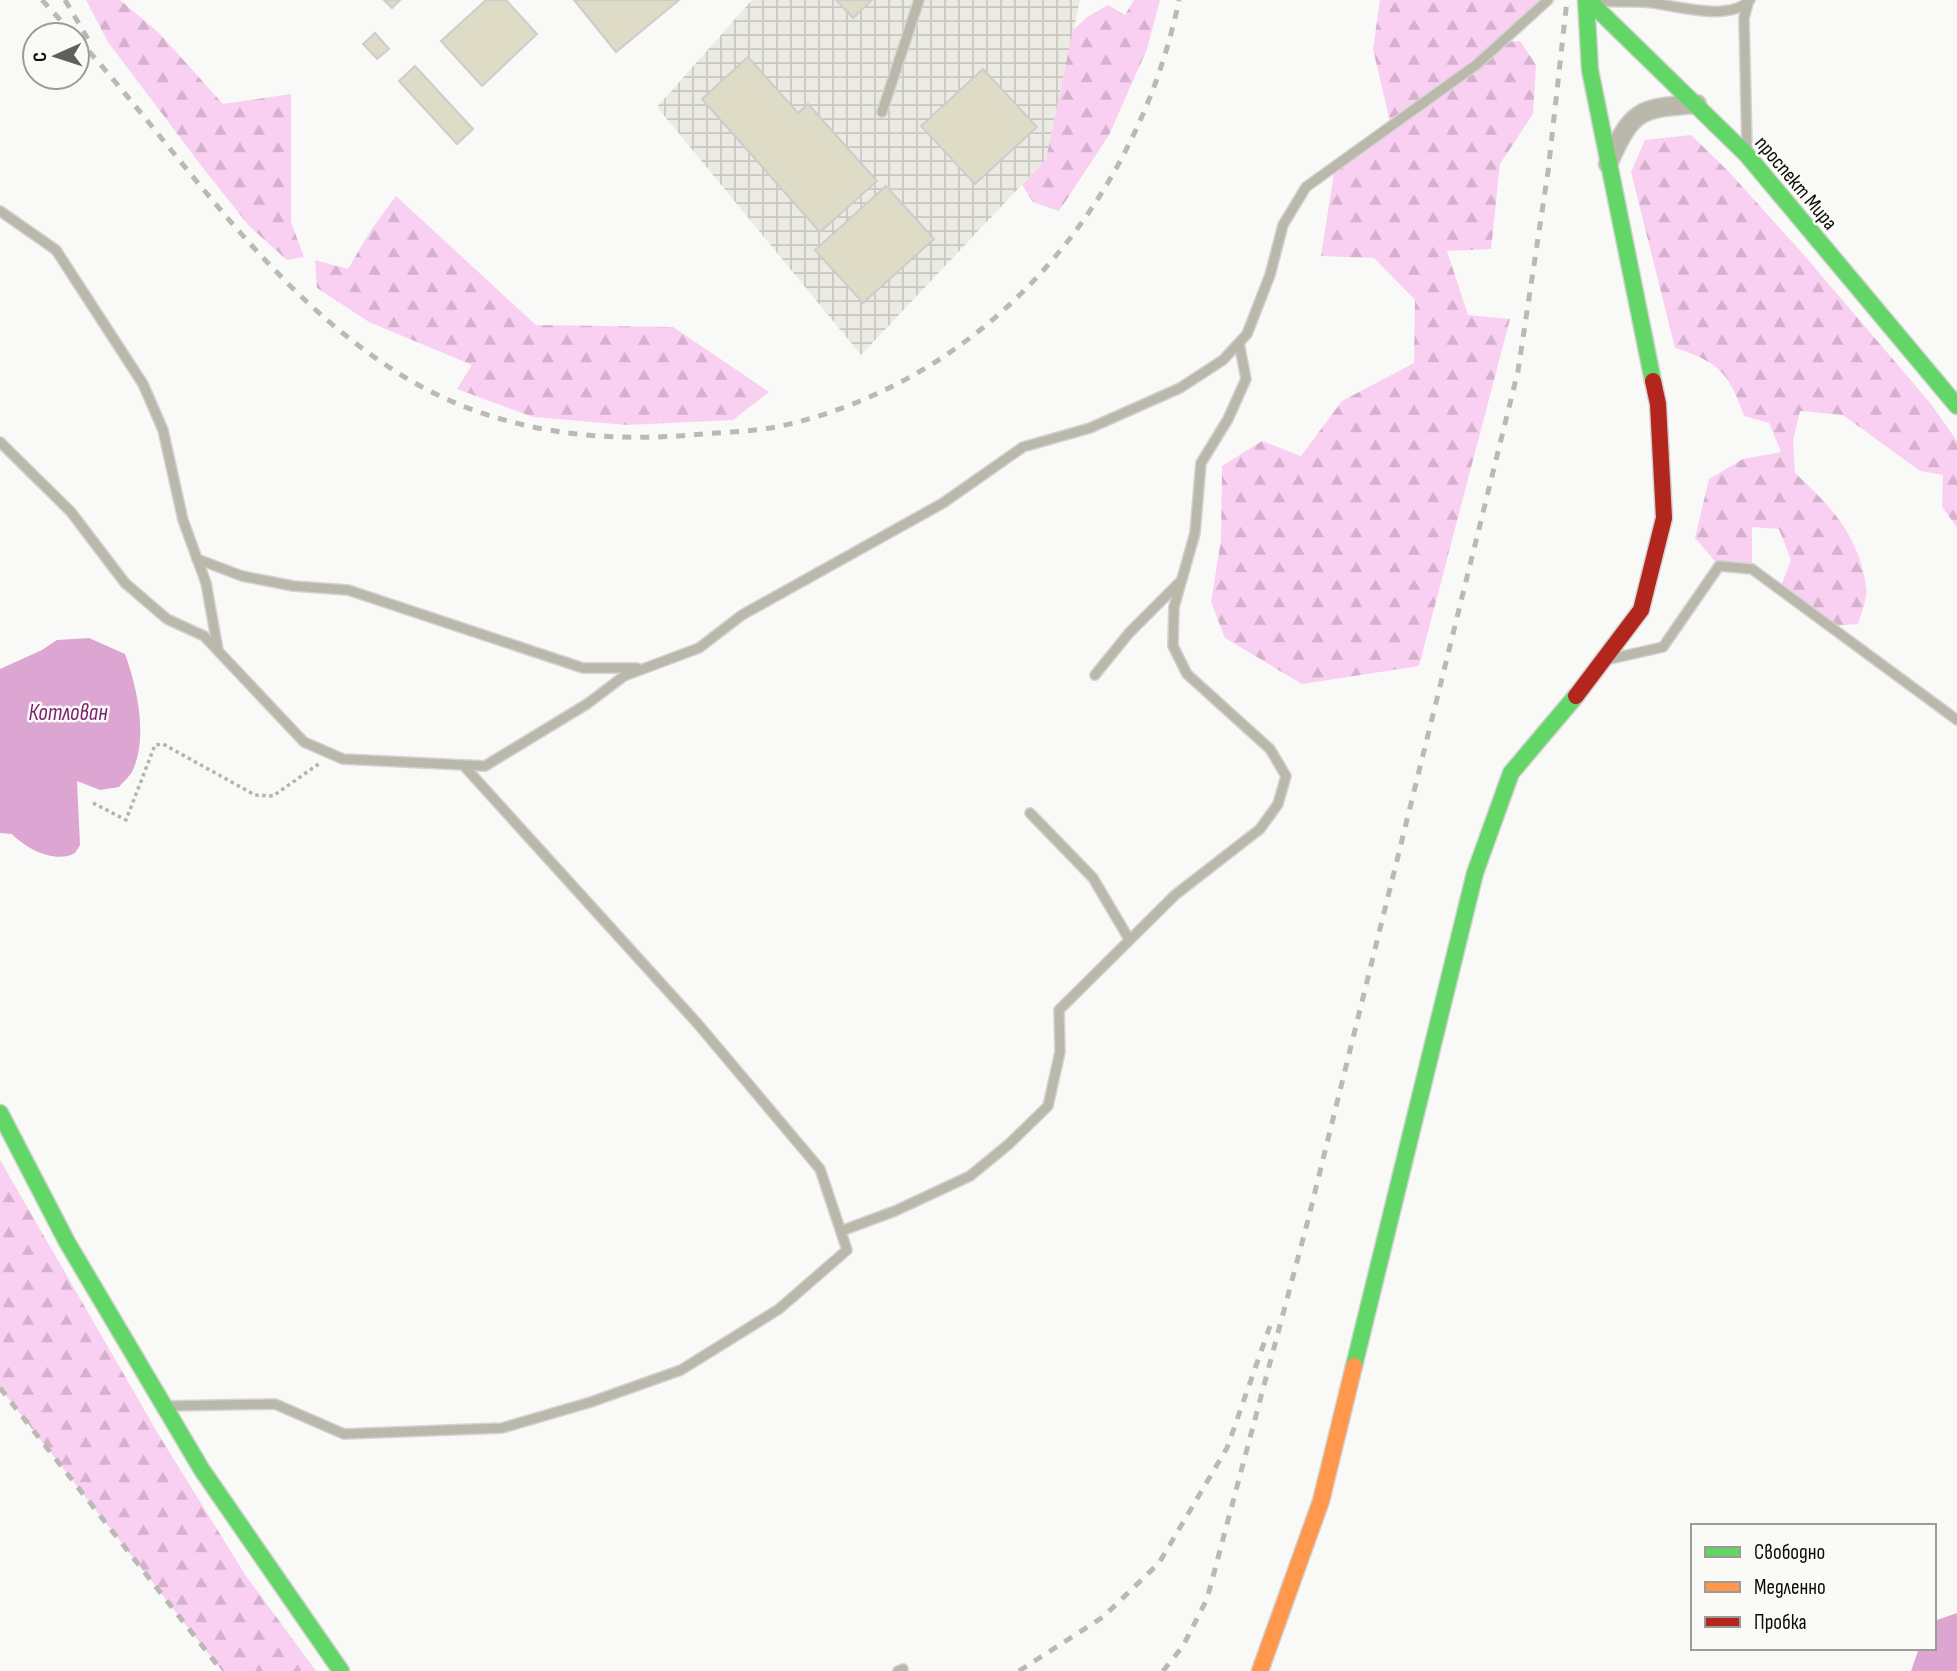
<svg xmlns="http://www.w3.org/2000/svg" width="1957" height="1671" font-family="'Sofia Sans Condensed',sans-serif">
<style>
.industrial{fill:url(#industrial-grid)}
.forest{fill:url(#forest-firs)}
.water{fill:#dca5d2}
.building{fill:#dedbc6;stroke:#cdcdcb;stroke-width:2}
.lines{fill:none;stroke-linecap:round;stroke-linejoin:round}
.lane-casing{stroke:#d3d3d1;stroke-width:12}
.street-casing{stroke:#d3d3d1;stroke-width:21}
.fast-casing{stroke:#d3d3d1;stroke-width:19}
.slow-casing{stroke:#d3d3d1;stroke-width:19}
.jam-casing{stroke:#d3d3d1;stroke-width:19}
.path{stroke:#b6b4aa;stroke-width:3.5;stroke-dasharray:3.5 3.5;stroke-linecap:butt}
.lane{stroke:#b9b8aa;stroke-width:9}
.street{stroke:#b9b8aa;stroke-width:18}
.fast{stroke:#63d668;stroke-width:16}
.slow{stroke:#ff974d;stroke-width:16}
.jam{stroke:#b3261e;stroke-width:16}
.rail{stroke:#bbb9b3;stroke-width:5;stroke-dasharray:9 9;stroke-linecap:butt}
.labels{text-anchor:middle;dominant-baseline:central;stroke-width:5;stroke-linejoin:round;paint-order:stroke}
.street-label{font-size:21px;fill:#0d0c0b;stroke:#fafaf6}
.water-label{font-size:23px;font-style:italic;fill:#7c1f71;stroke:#fafaf6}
</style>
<defs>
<pattern id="industrial-grid" width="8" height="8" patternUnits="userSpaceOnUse" patternTransform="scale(1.75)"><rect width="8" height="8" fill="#ebeae3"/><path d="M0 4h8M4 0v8" fill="none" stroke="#c8c8c1"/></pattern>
<pattern id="forest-firs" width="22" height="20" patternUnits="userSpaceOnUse" patternTransform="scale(1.75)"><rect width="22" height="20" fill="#fad0f2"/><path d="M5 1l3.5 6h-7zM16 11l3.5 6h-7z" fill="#d5b1ce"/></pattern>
</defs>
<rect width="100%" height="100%" fill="#f9f9f7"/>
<!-- industrial -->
<polygon class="industrial" points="752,0 1080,0 1046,159 861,355 657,107"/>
<!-- forest -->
<g class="forest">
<polygon points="86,0 120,0 159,33 223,104 291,94 291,222 304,257 287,260 250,227 203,168 108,42"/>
<polygon points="1134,0 1160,0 1147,49 1109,135 1059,211 1033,202 1022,185 1046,159 1073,30 1087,17 1108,5 1125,15"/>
<polygon points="1380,0 1543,0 1503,42 1520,41 1536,65 1533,114 1500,164 1491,249 1447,251 1468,315 1510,319 1419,666 1302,684 1225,638 1211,602 1221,540 1222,466 1262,441 1301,456 1342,401 1414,363 1415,300 1374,258 1321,256 1335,166 1391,126 1373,49"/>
<path d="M1691,135L1730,173L1804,255L1931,404L1957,441V527L1942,507L1943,475L1920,471L1843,415L1800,411L1793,440L1795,473C1830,505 1860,537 1866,587C1868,598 1861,613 1858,624L1830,626L1780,589L1791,560L1779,529L1752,527V569L1719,566L1695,538L1709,479L1743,459L1781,452L1769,423L1744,416C1729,373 1719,362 1675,348L1631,172L1645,140Z"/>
<polygon points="396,196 536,325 673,327 769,392 733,420 627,425 533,417 457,389 472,365 369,322 317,288 315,260 348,269 371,230"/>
<polygon points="0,1160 160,1437 246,1576 316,1671 222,1671 0,1388"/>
</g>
<!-- water -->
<g class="water">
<path d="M89,638L125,654C137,687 148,736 133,770C130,776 123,782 119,787L100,790L77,781L80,845L75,853C56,864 26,849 12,834L0,833V669L42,650L57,640Z"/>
<polygon points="1957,1613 1957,1671 1911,1671 1919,1648 1934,1648 1934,1621"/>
</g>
<!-- building -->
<g class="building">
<polygon points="384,0 400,0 392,8"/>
<polygon points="486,0 506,0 537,34 482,86 441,41"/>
<polygon points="574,0 679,0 616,52"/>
<polygon points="836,0 872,0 853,18"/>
<polygon points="375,33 389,49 377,59 363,44"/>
<polygon points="748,57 798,113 808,104 877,181 820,232 702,99"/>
<polygon points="415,66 473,129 457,144 399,81"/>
<polygon points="983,69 1037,127 975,184 921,126"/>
<polygon points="886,186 934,239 863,303 815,250"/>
</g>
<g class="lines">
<defs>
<g id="lane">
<path d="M1597,0C1612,3 1627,1 1642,2C1670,3 1728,24 1750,0"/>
<polyline points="882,112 919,0"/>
<polyline points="1747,148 1744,18 1748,3"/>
<polyline points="0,211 56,250 143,384 163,430 183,520 206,583 218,650"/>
<polyline points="0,442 71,512 125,583 167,619 204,636 304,742 343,759 485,766 587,704 624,676 699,648 742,615 943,503 1023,447 1090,428 1180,388 1223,360 1247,334 1270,275 1283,225 1306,187 1476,65 1548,0"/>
<polyline points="197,559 242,576 293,586 348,590 583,668 637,668"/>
<polyline points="1610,659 1663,647 1719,566 1752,569 1957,720"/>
<polyline points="1095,675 1129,633 1180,582"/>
<polyline points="1030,813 1093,878 1129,939"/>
<polyline points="841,1231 895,1211 970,1176 1009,1144 1048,1106 1060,1052 1059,1010 1175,895 1260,829 1278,804 1286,776 1270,749 1187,674 1173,646 1174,607 1195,533 1201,463 1228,419 1246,379 1239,343"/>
<polyline points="168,1406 275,1404 344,1434 502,1428 591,1402 681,1370 779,1309 847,1250 820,1169 697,1023 465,767"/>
<polyline points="898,1671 903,1669"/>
</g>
<path id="street" d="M1608,164C1632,110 1638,108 1697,104"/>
<g id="fast">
<polyline points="1586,0 1590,70 1653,381"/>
<polyline points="1588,0 1747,155 1957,406"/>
<polyline points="0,1113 67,1242 202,1470 341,1671"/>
<polyline points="1354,1366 1475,873 1511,773 1576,696"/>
</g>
<polyline id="slow" points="1260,1671 1321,1501 1354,1366"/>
<polyline id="jam" points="1576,696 1641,610 1664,518 1658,404 1653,381"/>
</defs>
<!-- lane casing -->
<use href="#lane" class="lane-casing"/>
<!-- street casing -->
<use href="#street" class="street-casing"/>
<!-- fast casing -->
<use href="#fast" class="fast-casing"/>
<!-- slow casing -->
<use href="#slow" class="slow-casing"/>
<!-- jam casing -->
<use href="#jam" class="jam-casing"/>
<!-- path -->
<polyline class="path" points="93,803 126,820 155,745 163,744 255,795 273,796 320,763"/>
<!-- lane -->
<use href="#lane" class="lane"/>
<!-- street -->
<use href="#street" class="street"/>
<!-- fast -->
<use href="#fast" class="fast"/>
<!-- slow -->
<use href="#slow" class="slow"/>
<!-- jam -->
<use href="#jam" class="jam"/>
<!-- rail -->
<g class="rail">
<polyline points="42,0 74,35"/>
<polyline points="65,0 92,46"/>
<path d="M77,38C184,156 272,300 413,382C498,431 596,443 692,435C721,432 753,432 781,426C988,380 1137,203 1179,0"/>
<polyline points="0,1388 222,1671"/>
<polyline points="1019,1671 1103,1617 1159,1563 1227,1448 1270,1326"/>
<polyline points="1163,1671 1183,1646 1207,1599 1307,1224 1518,371 1548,172 1567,0"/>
</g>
</g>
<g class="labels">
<!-- street labels -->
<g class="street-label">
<text transform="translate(1796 183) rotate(50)">проспект Мира</text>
</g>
<!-- water labels -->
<g class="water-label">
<text x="68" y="713">Котлован</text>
</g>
</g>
<!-- legend -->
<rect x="1691" y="1524" width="245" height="126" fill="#fafaf6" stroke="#9b9b98" stroke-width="2"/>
<rect x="1705" y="1547" width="35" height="10" fill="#63d668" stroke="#9b9b98" stroke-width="2"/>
<text x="1754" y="1559" font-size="21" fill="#0d0c0b">Свободно</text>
<rect x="1705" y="1582" width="35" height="10" fill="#ff974d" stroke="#9b9b98" stroke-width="2"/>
<text x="1754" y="1594" font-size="21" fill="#0d0c0b">Медленно</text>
<rect x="1705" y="1617" width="35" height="10" fill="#b3261e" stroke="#9b9b98" stroke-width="2"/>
<text x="1754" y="1629" font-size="21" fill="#0d0c0b">Пробка</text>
<!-- north arrow -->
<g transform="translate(56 56) rotate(267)"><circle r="33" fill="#fafaf6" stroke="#9b9b98" stroke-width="2"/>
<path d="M0-5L12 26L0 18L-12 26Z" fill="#605f5e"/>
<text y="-10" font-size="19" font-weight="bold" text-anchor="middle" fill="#0d0c0b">С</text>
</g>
</svg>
